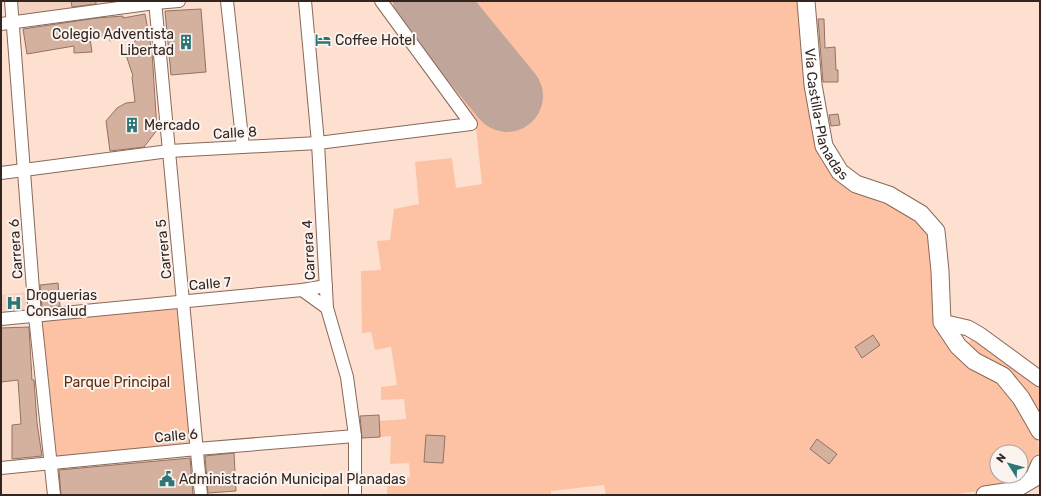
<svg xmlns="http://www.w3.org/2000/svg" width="1041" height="496" font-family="Rubik,sans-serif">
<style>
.built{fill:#f5d1c0}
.green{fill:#fdc1a3;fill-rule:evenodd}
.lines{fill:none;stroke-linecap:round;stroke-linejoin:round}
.runway{stroke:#c0a69a;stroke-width:72}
.building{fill:#d4b09e;stroke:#937262}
.minor-casing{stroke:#896958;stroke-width:14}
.tertiary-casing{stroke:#896958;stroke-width:17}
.secondary-casing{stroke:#896958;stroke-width:19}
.minor{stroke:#fff;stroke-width:12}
.tertiary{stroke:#fff;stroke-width:15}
.secondary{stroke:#fff;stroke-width:17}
.labels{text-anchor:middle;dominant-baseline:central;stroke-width:4;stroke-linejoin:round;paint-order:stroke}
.poi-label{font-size:14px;fill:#33251f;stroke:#faf3ef;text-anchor:start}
.street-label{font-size:14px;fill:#33251f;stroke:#faf3ef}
.park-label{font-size:14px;fill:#602b0c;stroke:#faf3ef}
</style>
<rect width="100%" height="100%" fill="#fee0d1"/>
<!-- built -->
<g class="built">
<polygon points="18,1 130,1 20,16"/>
<polygon points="25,292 28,312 1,314 1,295"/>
</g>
<!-- green -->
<g class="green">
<path d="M386,1H801L816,146L854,188L917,219L929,234L937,325L996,380L1014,400L1037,438L1039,452L1028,473L1009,487L950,495H606L604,485L551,491V495H387L388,478L410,477L409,463L390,464L391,436L380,437V421L406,419L404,399L381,400V387L397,385L391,347L375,350L371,332L362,333L361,271L381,270L377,241L390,240L394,209L419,204L415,162L452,158L456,188L482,184L476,128ZM997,452H1021V476H997Z"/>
<polygon points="177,307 191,444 57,457 42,321"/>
<polygon points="975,338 1040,386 1040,424 966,345 970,341"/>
</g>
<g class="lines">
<!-- runway -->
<polyline class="runway" points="429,1 507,96"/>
</g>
<!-- building -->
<g class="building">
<polygon points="71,1 96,1 96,4 72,7"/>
<polygon points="201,9 206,72 171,75 165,11"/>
<polygon points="145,14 152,52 157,130 144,147 110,151 106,121 117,108 126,103 135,102 132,77 133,76 126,55 140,33 110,41 109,35 90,38 92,52 74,53 74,46 27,54 23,29 97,18 123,16 123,18"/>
<polygon points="818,19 824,19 825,48 835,47 836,70 838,70 838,82 823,82"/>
<polygon points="838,114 840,125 831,126 829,115"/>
<polygon points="58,283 60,306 42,308 40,285"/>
<polygon points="29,327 32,380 34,380 37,423 42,456 12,459 12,425 21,424 18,380 1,382 1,328"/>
<polygon points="873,335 880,345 862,358 855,347"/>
<polygon points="379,415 380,437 362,438 360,416"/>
<polygon points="426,435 445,436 443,463 424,462"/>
<polygon points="817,439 837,454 829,464 810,449"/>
<polygon points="234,453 236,491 208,493 205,456"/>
<polygon points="190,458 193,495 61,495 59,470"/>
</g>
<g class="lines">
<defs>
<g id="minor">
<polyline points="11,1 35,316 54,495"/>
<polyline points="155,1 201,495"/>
<polyline points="227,1 243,147"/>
<polyline points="305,1 318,143 327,308 347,377 355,436 355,495"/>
<polyline points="1,24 155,3 179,1"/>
<polyline points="1,173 169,151 318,143 471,124 381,1"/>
<polyline points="302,290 327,308"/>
<polyline points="1,319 302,290 326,286"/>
<polyline points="1,468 197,449 355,436"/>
</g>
<polyline id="tertiary" points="942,322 968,328 980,335 1040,379"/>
<g id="secondary">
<path id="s1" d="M806,1L813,85L824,146L840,172L856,184L889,195L921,214L936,231L940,271L942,322L958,346L974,361L1003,376L1021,398L1040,431"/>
<polyline points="985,495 1012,491 1034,478 1040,464"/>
</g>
</defs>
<!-- minor casing -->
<use href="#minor" class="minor-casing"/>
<!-- tertiary casing -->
<use href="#tertiary" class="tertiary-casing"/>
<!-- secondary casing -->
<use href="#secondary" class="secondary-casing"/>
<!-- minor -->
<use href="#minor" class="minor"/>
<!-- tertiary -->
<use href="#tertiary" class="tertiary"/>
<!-- secondary -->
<use href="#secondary" class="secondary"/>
</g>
<!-- icons -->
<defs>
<symbol id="hotel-bare" viewBox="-9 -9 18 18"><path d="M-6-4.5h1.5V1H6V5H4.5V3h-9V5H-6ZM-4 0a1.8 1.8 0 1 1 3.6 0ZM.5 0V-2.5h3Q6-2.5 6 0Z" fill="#2c7678" stroke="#faf3ef" stroke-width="2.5" paint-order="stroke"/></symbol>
<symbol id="building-bare" viewBox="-9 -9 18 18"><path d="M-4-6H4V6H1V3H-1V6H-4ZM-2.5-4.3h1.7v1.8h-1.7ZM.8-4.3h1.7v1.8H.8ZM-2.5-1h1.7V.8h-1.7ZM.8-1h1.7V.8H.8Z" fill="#2c7678" stroke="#faf3ef" stroke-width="2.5" paint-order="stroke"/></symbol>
<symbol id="hospital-bare" viewBox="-9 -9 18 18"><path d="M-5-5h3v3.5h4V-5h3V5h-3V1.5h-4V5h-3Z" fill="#2c7678" stroke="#faf3ef" stroke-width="2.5" paint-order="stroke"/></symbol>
<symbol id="civic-bare" viewBox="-9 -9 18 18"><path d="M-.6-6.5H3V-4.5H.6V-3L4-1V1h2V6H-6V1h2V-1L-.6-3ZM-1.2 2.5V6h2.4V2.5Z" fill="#2c7678" stroke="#faf3ef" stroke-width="2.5" paint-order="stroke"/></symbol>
</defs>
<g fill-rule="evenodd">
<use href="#hotel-bare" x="312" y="29" width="22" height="22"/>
<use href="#building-bare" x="175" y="31" width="22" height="22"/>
<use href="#building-bare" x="121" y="114" width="22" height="22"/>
<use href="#hospital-bare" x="3" y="292" width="22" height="22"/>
<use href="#civic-bare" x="156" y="468" width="22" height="22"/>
</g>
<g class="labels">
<!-- poi labels -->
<g class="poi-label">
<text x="174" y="34" text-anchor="end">Colegio Adventista<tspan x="174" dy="16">Libertad</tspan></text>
<text x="335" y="40">Coffee Hotel</text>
<text x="144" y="125">Mercado</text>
<text x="26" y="295">Droguerias<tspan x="26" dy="16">Consalud</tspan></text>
<text x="179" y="479">Administración Municipal Planadas</text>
</g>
<!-- street labels -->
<g class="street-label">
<text stroke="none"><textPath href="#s1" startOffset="116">Vía Castilla-Planadas</textPath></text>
<text transform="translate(235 133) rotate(-3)">Calle 8</text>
<text transform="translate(16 249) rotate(-94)">Carrera 6</text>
<text transform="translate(164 249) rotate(-96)">Carrera 5</text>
<text transform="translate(309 250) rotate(-93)">Carrera 4</text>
<text transform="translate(210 284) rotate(-5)">Calle 7</text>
<text transform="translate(176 436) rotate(-5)">Calle 6</text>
</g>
<!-- park labels -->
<g class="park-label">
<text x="117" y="382">Parque Principal</text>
</g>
</g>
<!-- border -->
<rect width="1041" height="496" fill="none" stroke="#33251f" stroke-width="4"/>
<!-- north arrow -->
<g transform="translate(1009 464) rotate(307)"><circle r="19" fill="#faf3ef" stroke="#aaa19c"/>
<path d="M0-3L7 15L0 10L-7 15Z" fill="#2c7678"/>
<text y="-6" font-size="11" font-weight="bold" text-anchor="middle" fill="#33251f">N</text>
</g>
</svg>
